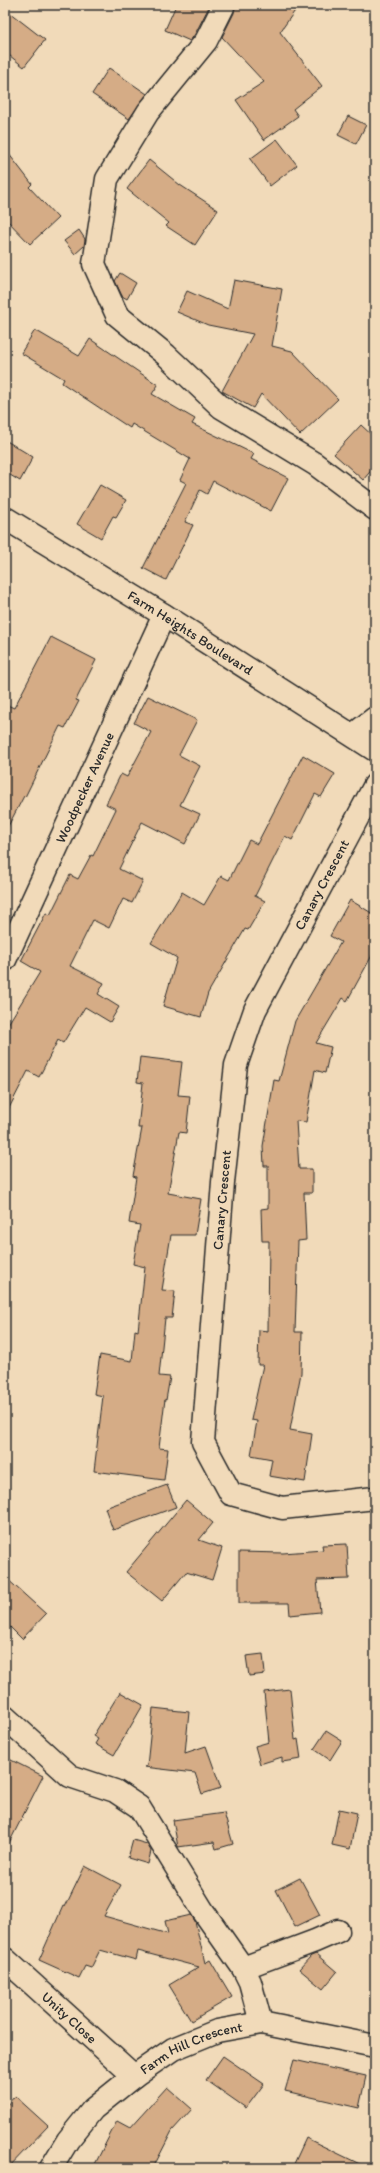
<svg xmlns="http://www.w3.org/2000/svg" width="380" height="2173" font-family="Itim,sans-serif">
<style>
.building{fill:#d5ac86;stroke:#2b2b2b}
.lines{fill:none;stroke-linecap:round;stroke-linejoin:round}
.minor-casing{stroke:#2b2b2b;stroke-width:25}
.minor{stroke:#f1dab9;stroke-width:22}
.labels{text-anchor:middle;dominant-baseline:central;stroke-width:4;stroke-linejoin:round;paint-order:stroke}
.street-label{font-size:14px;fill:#2b2b2b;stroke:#f1dab9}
</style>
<rect width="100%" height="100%" fill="#f1dab9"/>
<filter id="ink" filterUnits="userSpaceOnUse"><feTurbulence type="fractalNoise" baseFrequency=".025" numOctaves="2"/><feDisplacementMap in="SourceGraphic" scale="8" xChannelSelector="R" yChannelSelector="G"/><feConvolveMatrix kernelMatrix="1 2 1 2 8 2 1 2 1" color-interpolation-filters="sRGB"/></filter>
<g filter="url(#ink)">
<!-- building -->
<g class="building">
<polygon points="176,5 210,5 195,34 190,41 165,30"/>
<polygon points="235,5 299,5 280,32 322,86 293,109 298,116 264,140 236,100 264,82 222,37 234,13"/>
<polygon points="5,9 45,40 24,67 5,52"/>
<polygon points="109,68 147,94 129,119 92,94"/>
<polygon points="348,116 366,125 356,144 338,135"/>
<polygon points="277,139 297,165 270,186 250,159"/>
<polygon points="5,149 32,184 29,187 58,218 30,244 5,218"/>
<polygon points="149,160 180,185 218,210 195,245 166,226 169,223 127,189"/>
<polygon points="79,230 85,239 84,246 75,254 64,241"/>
<polygon points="120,273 136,283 127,299 122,296 115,281"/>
<polygon points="234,280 282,289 272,346 292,351 338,399 300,435 261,394 253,408 222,391 253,334 208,325 177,312 187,291 228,309"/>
<polygon points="35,330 79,356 90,339 158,385 152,394 195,419 192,424 254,454 251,459 288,478 271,511 213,481 207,494 200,490 185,522 193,525 166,580 143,568 186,483 180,480 190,459 132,424 130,428 62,383 64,379 21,353"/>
<polygon points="361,425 375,438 375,466 363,480 334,454"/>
<polygon points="5,440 33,457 20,481 5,472"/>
<polygon points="100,485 126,500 116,517 113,516 101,538 77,524"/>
<polygon points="51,637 96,660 76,700 79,701 65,728 60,726 25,797 24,796 5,832 5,704 14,708"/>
<polygon points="148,696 197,720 179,755 200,766 180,805 200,814 185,844 142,822 119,869 143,881 132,903 123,899 109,928 93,920 70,966 104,983 98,994 119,1007 110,1022 85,1007 63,1043 58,1040 39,1077 28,1071 5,1116 5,1029 40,972 21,961 46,913 50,915 70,875 78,879 91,855 93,856 116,809 106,804 121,774 127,777 151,732 134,723"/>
<polygon points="303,755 335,774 321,797 315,794 292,840 285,836 255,896 265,901 248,930 245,929 208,993 201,1017 163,1006 177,958 151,943 182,892 204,905 221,876 229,880 249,840 257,844"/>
<polygon points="350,900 375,915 375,950 347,1001 343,998 316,1043 331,1047 325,1073 315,1070 306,1122 296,1121 299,1169 312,1169 312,1193 304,1193 306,1240 298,1241 295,1332 302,1332 301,1373 290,1430 312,1434 305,1482 269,1476 272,1459 251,1455 257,1421 251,1420 263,1365 258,1365 259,1330 268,1331 269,1241 262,1241 261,1209 268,1208 268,1166 264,1166 263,1146 274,1080 279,1081 295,1021 341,942 330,936"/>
<polygon points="140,1057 182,1062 178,1095 190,1096 186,1133 179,1132 168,1193 201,1199 195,1235 171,1235 162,1290 175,1291 172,1318 165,1318 159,1376 170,1377 166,1400 165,1399 159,1448 168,1449 164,1480 94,1471 103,1396 94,1394 100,1355 132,1361 135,1330 138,1331 145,1267 133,1264 140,1225 129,1223 136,1177 133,1176 142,1128 138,1128 143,1083 137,1082"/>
<polygon points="167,1485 176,1507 113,1530 105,1508"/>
<polygon points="186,1500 213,1523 199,1540 222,1548 212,1580 186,1572 162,1601 126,1572"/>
<polygon points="347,1544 349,1579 317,1580 320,1612 290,1615 289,1603 239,1603 239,1552 283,1553 323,1550 322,1545"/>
<polygon points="5,1577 46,1614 22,1639 5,1622"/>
<polygon points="263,1654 265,1674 249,1676 246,1656"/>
<polygon points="290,1689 295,1740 298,1739 301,1759 282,1762 282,1757 260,1764 255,1746 269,1742 264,1692"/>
<polygon points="120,1692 143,1705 114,1755 95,1744 98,1739 93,1736"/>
<polygon points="153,1708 189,1712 185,1753 206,1746 221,1788 202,1794 195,1773 144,1767 147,1766"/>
<polygon points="326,1731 342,1741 330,1760 314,1749"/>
<polygon points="5,1757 43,1776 5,1851"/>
<polygon points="339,1809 357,1813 350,1849 332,1845"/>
<polygon points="224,1813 233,1844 216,1849 214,1842 178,1847 173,1820"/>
<polygon points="133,1840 147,1844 151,1851 148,1864 128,1858"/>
<polygon points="85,1866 121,1885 104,1916 168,1934 165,1921 191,1915 195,1921 205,1963 210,1960 232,1997 191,2021 169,1985 199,1967 138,1951 136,1960 100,1950 91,1968 85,1966 79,1978 39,1960 63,1906 65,1907"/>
<polygon points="300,1878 320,1915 295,1927 276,1890"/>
<polygon points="316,1954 337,1972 323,1989 299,1969 311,1956"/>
<polygon points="223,2056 264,2084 246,2108 206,2080"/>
<polygon points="294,2060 366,2076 359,2108 285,2091"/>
<polygon points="167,2087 192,2109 172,2131 153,2168 93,2168 117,2121 130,2128"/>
<polygon points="15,2096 48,2126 8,2168 5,2168 5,2107"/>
<polygon points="306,2138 368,2168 292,2168"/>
</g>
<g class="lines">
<defs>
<g id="minor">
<polyline points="222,5 223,7 206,41 148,112 107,179 94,264 117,315 166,355 221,407 315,464 375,509"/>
<path id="s1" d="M5,518L164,615L375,750"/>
<polyline points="353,735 375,718"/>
<polyline points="375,785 255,1010 236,1065 223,1182 203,1442 231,1494 282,1508 375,1498"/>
<path id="s2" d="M5,960L164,615"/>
<polyline points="5,1717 70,1776 115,1791 139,1807 203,1911 243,1968 250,1982 261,2023"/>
<path id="s3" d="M5,1959L134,2076"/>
<polyline points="243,1968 315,1941 338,1931"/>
<path id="s4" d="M51,2168L68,2140L93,2109L134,2076L173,2049L217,2031L261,2023L375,2046"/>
</g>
</defs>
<!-- minor casing -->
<use href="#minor" class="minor-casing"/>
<!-- minor -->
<use href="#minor" class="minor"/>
</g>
</g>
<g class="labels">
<!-- street labels -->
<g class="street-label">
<text stroke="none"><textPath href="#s1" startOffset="218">Farm Heights Boulevard</textPath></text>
<text stroke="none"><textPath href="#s2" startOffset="190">Woodpecker Avenue</textPath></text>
<text transform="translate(322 885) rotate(-62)">Canary Crescent</text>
<text transform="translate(222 1200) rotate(-85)">Canary Crescent</text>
<text stroke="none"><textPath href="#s3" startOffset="87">Unity Close</textPath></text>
<text stroke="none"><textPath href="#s4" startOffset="190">Farm Hill Crescent</textPath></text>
</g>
</g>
<!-- margin -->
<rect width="380" height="2173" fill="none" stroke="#f1dab9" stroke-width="20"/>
<rect x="10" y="10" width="360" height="2153" fill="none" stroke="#2b2b2b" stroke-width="1.5" filter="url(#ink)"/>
</svg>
